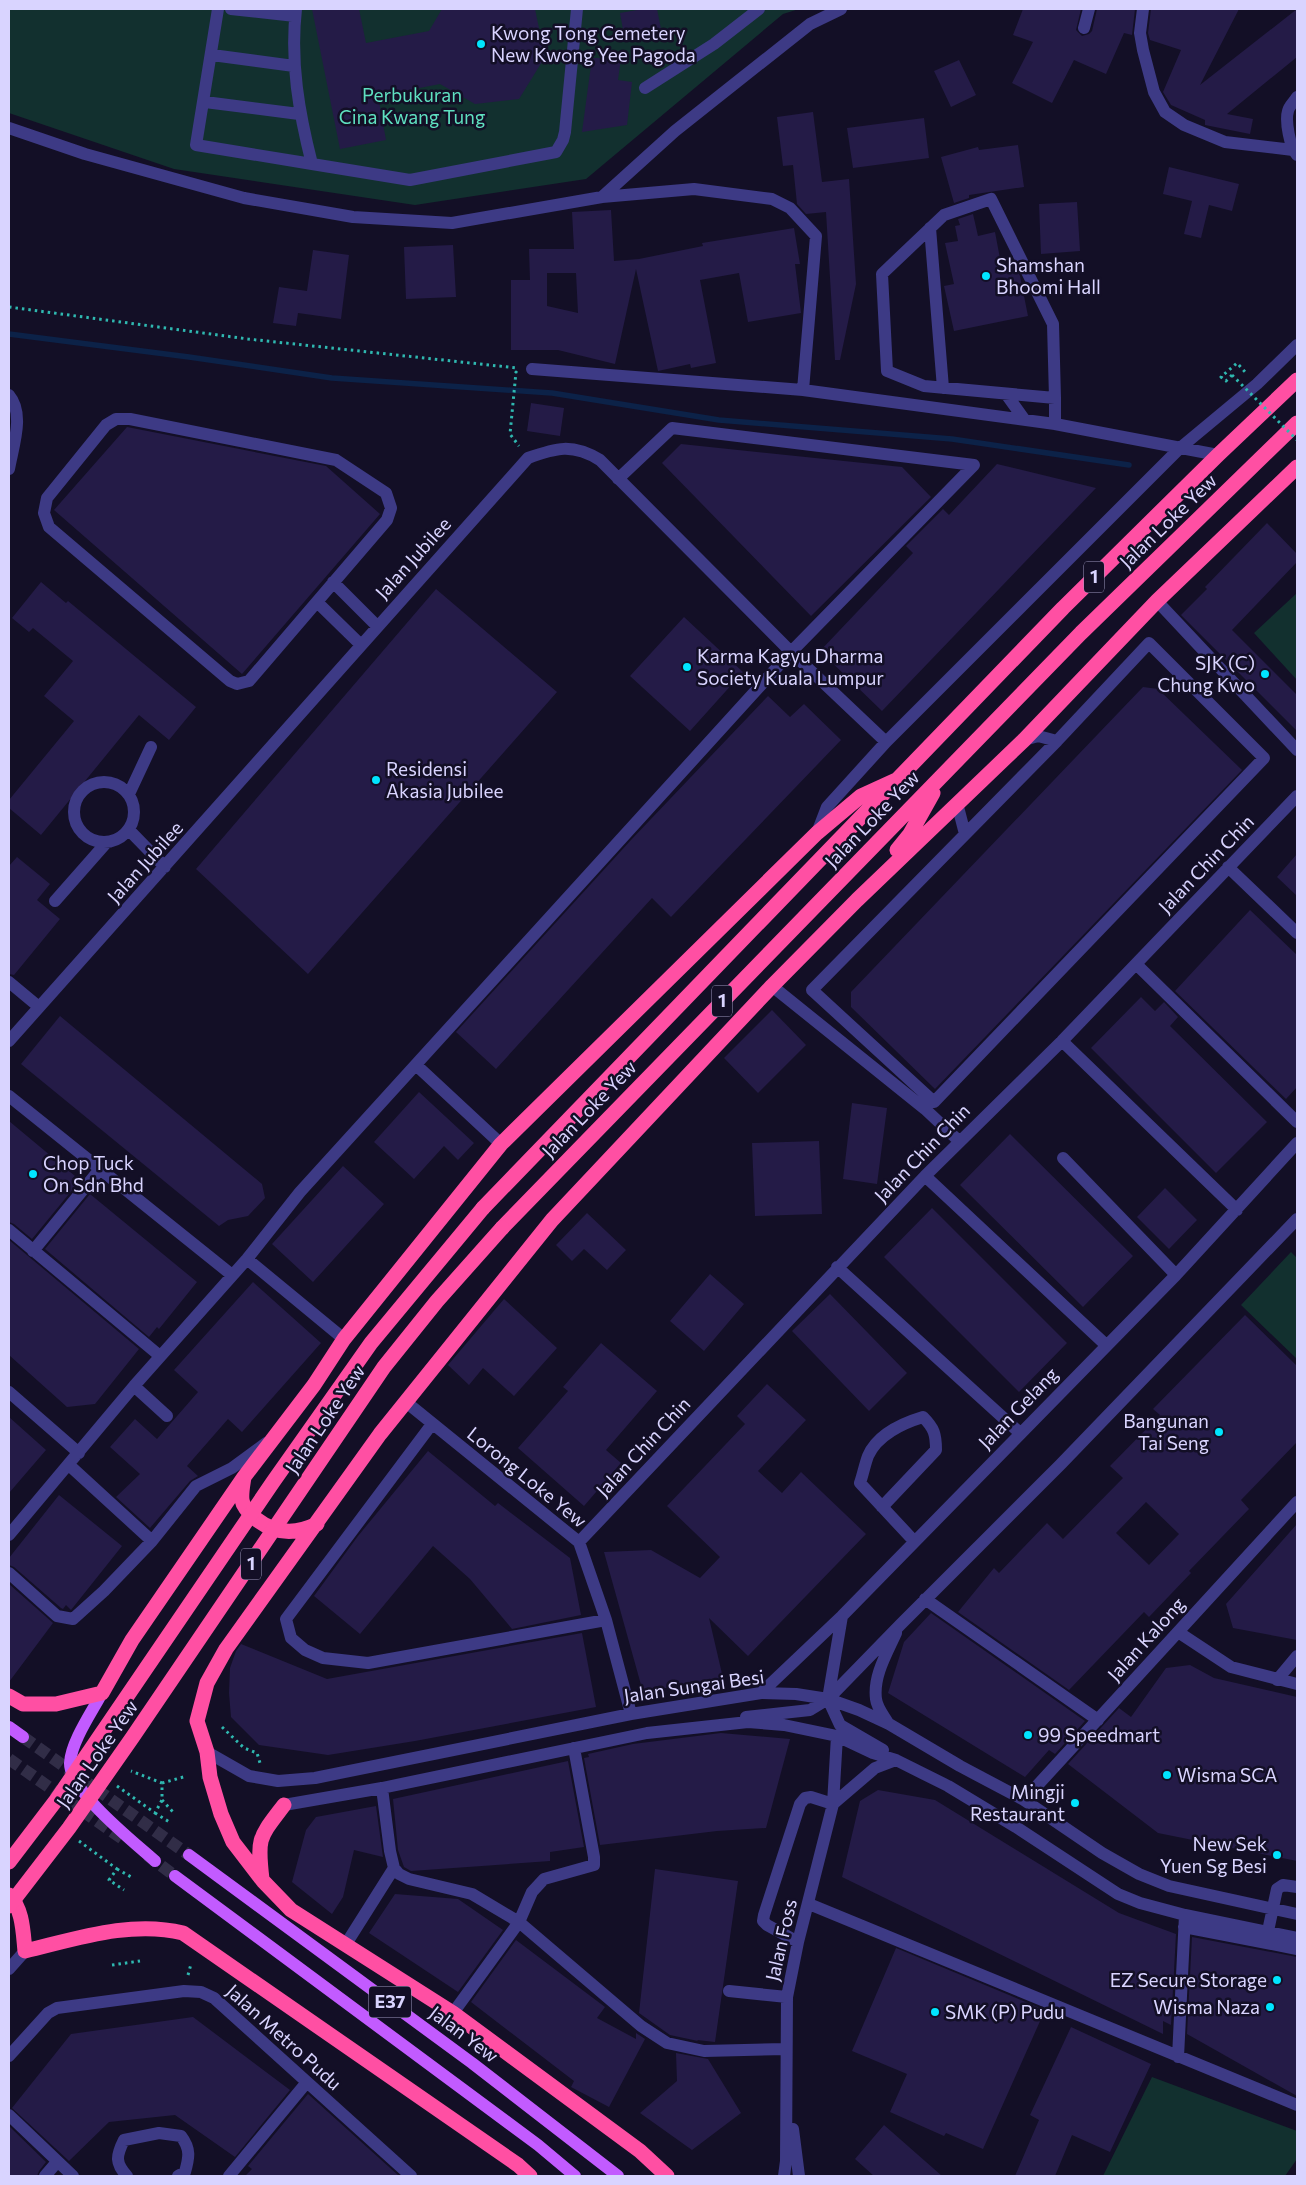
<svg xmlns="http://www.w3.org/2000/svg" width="1306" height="2185" viewBox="0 0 1306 2185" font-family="Commissioner,sans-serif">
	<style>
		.green { fill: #12302f }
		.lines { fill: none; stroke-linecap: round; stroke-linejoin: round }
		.stream { stroke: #0c2248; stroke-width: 5.5 }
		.building { fill: #241b47; fill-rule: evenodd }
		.major-tunnel { stroke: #312d47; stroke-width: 12; stroke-dasharray: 12 6; stroke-linecap: butt }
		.path { stroke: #2fb8b0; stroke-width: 3; stroke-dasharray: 2.5 4; stroke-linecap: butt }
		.minor { stroke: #3d3a85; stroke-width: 12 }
		.major { stroke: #c25bff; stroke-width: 12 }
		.highway { stroke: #ff4fa3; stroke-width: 15 }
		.path-bridge { stroke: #2fb8b0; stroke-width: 3; stroke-dasharray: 2.5 4; stroke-linecap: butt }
		.highway-bridge { stroke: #ff4fa3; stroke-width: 15 }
		.poi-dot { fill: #00e5ff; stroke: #130f26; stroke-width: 2 }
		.labels { text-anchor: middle; stroke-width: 5; stroke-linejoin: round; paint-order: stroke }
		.shield { fill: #130f26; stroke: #9e99be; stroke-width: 1 }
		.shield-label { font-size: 18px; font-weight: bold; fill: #d9d4ff }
		.poi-label { font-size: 19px; fill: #d9d4ff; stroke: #130f26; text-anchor: start }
		.park-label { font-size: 19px; fill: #5fe0c0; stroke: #130f26 }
		.street-label { font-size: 19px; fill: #d9d4ff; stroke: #130f26 }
	</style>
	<rect width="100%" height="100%" fill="#130f26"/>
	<path class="green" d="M9 9H799L783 14 586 179 415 205 174 169 9 113Z
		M1297 593V680L1254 633Z
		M1291 1252 1297 1258V1359L1241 1305Z
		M1152 2077 1297 2131V2159L1285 2176H1103Z"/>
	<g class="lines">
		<path class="stream" d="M9 334 189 357 332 378 552 393 719 420 952 439 1129 465"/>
	</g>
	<path class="building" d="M312 9H359L366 43 429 31 442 9H535L545 57 519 99 475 104 440 84 378 96 386 140 340 149Z
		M643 9H657L662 34 625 41 620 13Z
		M1023 9H1081L1076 30 1082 36 1089 34 1092 31 1097 9H1135L1132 35 1124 33 1106 74 1074 60 1052 103 1012 83 1033 42 1013 35Z
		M1151 9H1239L1200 85 1297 9V57L1227 114 1253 119 1250 134 1205 125V120L1171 105 1163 92 1181 50 1150 40 1148 33Z
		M592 58H621L618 80 632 82 627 125 582 132Z
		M959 60 976 95 951 107 934 71Z
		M813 112 822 182 849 179 856 284 840 360H835L826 212 806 214 797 204 793 165 783 166 777 117Z
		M924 118 929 158 853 168 847 128Z
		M1018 145 1024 187 969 195V198L954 203 941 157 978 147 979 150Z
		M1169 167 1239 184 1232 211 1209 205 1201 238 1184 234 1192 201 1163 194Z
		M1077 202 1080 251 1041 254 1039 204Z
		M611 210 614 261 639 259 703 246 702 243 794 228 800 264H795L801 313 748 322 739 273 700 280 716 363 691 368 690 364 658 371 636 269 615 364 558 350H511V280H530L529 249H574L572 212ZM547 273H576L578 313 547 306Z
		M973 214 978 236 995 232 1002 269 1015 266 1020 276 1028 316 954 331 944 286 954 284 945 243 958 241 955 226 960 225 958 219Z
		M453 245 456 297 406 299 404 247Z
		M313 250 349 255 341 319 298 313 296 326 273 323 279 287 307 291Z
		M531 403 564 408 560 436 527 431Z
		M127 427 326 466 380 514 242 674 54 510Z
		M681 444 902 467 931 497 811 616 662 463Z
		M997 464 1096 488 882 711 820 651 913 553 906 546 943 509 949 515Z
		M1267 523 1297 554V562L1232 630 1297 695V731L1181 615 1207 589 1205 587Z
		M41 582 66 603 68 601 196 707 169 740 139 715 41 835 9 808V800L74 721 44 696 73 661 33 628 29 632 12 618Z
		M436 589 557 692 308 974 196 869Z
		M684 617 743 672 690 731 630 676Z
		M1143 687 1158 689 1242 770 935 1089 851 1007V992Z
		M768 696 790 717 804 704 841 740 671 917 652 898 496 1069 456 1032 631 840Z
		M1297 854V896L1277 877Z
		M17 857 50 884 37 900 60 919 14 975 9 974V866Z
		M1250 910 1297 955V1087L1286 1099 1175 991Z
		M1141 997 1155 1011 1164 1002 1178 1017 1170 1026 1267 1122 1216 1173 1091 1048Z
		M772 1010 806 1045 758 1093 724 1058Z
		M60 1016 262 1184 265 1198 248 1216 228 1220 219 1226 21 1064Z
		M419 1092 474 1143 458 1160 444 1146 414 1179 374 1142Z
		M852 1103 887 1108 877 1184 843 1179Z
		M9 1121 75 1176 72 1179 78 1183 32 1239 14 1224 9 1222Z
		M1010 1134 1133 1256 1083 1307 960 1185Z
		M819 1141 822 1214 755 1216 752 1143Z
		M343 1166 384 1204 313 1282 272 1244Z
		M1165 1188 1197 1220 1169 1249 1137 1217Z
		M90 1194 197 1282 159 1329 157 1327 149 1337 45 1249Z
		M932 1208 1067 1343 1019 1392 884 1257Z
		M587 1213 626 1250 607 1270 584 1249 572 1261 556 1245Z
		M9 1240 139 1349 95 1404 67 1407 9 1355Z
		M710 1274 744 1304 704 1351 670 1321Z
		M253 1282 321 1343 242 1432 228 1419 187 1466 198 1476 190 1481 150 1528 116 1497 140 1474 110 1447 135 1419 157 1439 198 1392 174 1370Z
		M830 1294 907 1373 869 1411 792 1331Z
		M504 1299 557 1348 514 1396 483 1368 469 1385 448 1365Z
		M1245 1315 1297 1366V1442L1241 1500 1249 1509 1189 1571 1191 1573 1149 1617 1144 1612 1069 1690 958 1612 994 1568 999 1573 1047 1523 1063 1539 1123 1478 1110 1466 1160 1415 1153 1409ZM1146 1502 1179 1534 1149 1565 1116 1533Z
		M601 1343 657 1391 606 1450 621 1463 584 1506 518 1448 568 1391 563 1387Z
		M767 1384 806 1420 758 1471 782 1493 801 1472 866 1534 748 1656 709 1618 723 1678 643 1692 604 1552 651 1550 700 1578 720 1557 667 1506 745 1424 737 1416Z
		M9 1417 46 1450 9 1493Z
		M428 1451 495 1506 498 1503 570 1558 581 1615 512 1629 470 1579 433 1546 360 1634 314 1596 358 1536Z
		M59 1495 122 1546 71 1610 66 1605 63 1609 61 1608 14 1567 9 1565V1558Z
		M1297 1524V1640L1233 1628 1226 1604Z
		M9 1584 53 1623 9 1682Z
		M931 1613 1085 1721 1055 1754 1049 1750 1025 1777 888 1693 904 1642Z
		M582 1633 596 1707 415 1741 328 1755 259 1745 231 1717 229 1693 230 1668 236 1651 241 1644 327 1679Z
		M1190 1665 1214 1678 1297 1697V1861L1158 1833 1068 1764 1119 1708 1131 1717 1166 1668Z
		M721 1733 790 1739 766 1828 717 1831 600 1845 584 1758 589 1757 588 1754 633 1744Z
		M568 1761 584 1847 550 1852V1861L411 1871 404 1867 398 1850 393 1799Z
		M878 1790 935 1800 1119 1913 1176 1934 1171 2025 1163 2021V2034L842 1877 860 1801Z
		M376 1806 383 1857 354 1850 343 1897 332 1914 292 1882 306 1830 316 1817Z
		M655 1869 738 1881 715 2042 697 2040 698 2041 670 2035 639 2013Z
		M395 1894 458 1899 503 1930 458 1992 369 1933Z
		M1192 1937 1297 1957V2096L1187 2034Z
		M516 1940 605 2007 597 2018 636 2039V2033L645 2039 609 2107 571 2087 574 2081 471 2002Z
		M896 1948 1045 2010 983 2149 946 2133 944 2136 890 2112 907 2074 852 2051Z
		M193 2017 290 2090 235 2157 175 2115 109 2122 69 2161 12 2108 71 2034Z
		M1071 2027 1151 2064 1110 2152 1072 2135 1055 2176H1015L1039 2120 1030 2115Z
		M676 2053 708 2059 741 2113 692 2150 640 2113 677 2081Z
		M308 2094 399 2176H245L252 2169 248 2166Z
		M884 2125 942 2176H874L855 2159Z
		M9 2126 46 2162 39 2171 37 2176H9Z"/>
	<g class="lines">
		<path class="major-tunnel" d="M23 1737 189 1855
			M9 1759 124 1840
			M147 1855 175 1876"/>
		<path class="path" d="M9 307 248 339 517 368
			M517 373 516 372 510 434 519 446
			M1232 375 1226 381 1221 377 1237 363 1246 373
			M222 1727 244 1748 257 1753 260 1763
			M162 1783 187 1776
			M117 1786 155 1813 162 1800V1783L131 1771
			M162 1800 173 1812
			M155 1813 171 1823
			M79 1841 117 1869 109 1880 124 1890
			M117 1869 133 1878
			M112 1965 140 1961
			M188 1975 191 1964"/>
		<path class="minor" d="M218 9 196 145 312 164
			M231 9 295 16
			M296 9C290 62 299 113 312 164L410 180 556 152 563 140 565 132 577 9
			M1143 9 1140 33 1143 50 1154 92 1165 112 1184 125 1225 142 1293 150
			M1084 28 1089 9
			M212 55 294 66
			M645 88 714 44 759 9
			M1297 97C1295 101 1289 106 1288 111 1285 121 1290 148 1297 155
			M205 102 299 114
			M9 128 85 154 244 198 353 217 452 223 602 197 675 131 810 24 841 9
			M602 197 694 189 772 199 790 208 816 236 803 390 1055 424 1218 455
			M991 199 1053 324 1055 398 924 386 887 371 882 274 944 215Z
			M930 228 943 388
			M532 369 803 390
			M1006 394 1024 419
			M9 395C25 414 13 446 9 469
			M1055 398V424
			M116 419H130L336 460 386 493 391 508 387 520 249 681 237 684 230 681 49 527 44 513 47 498 106 425Z
			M333 582 377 626
			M1157 601 1297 750
			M317 602 361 645
			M1149 643 1264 758 934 1102 812 990 1057 741Z
			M1024 740 1038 736 1057 741
			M74 812a30 30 0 1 1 60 0a30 30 0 1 1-60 0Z
			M129 794 151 747
			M957 803 965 834
			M129 830 165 867
			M817 833 827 807 886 742 1180 448 1257 384 1297 345
			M1228 867 1297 933
			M55 901 107 842
			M1136 964 1297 1122
			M9 982 39 1007
			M772 986 925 1109 959 1141
			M9 1041 528 458C556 448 572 443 600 460L791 652 886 742
			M1062 1041 1237 1210
			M416 1065 501 1144
			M9 1096 232 1275
			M1063 1158 1176 1275
			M925 1176 1106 1345
			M9 1230 160 1356
			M33 1251 100 1169
			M247 1259 344 1339
			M837 1267 1020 1433
			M134 1386 167 1416
			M9 1392 79 1453
			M406 1402 579 1542 606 1620 631 1714
			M432 1424 286 1619 291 1638 305 1650 323 1658 368 1663 606 1620
			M69 1465 152 1541
			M882 1507 936 1450C936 1434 934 1428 923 1417 903 1423 877 1435 868 1456 865 1464 863 1474 860 1483L914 1541
			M9 1535 134 1386 247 1259 300 1192 791 652 974 465 672 428 618 479
			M579 1542 925 1176 1062 1041 1297 796
			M9 1573 57 1616 73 1619 104 1591 152 1541 196 1486 232 1468 266 1443
			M925 1599 1098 1720
			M842 1616 828 1699 840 1725 883 1750
			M1178 1632 1231 1667 1297 1684
			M1277 1680 1297 1656
			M761 1693 842 1616 1176 1275 1297 1143
			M746 1717 810 1710 828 1699 901 1624 1061 1464 1297 1219
			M888 1723C884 1716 877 1708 876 1699 873 1676 887 1653 896 1633
			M207 1752 249 1776 278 1781 315 1778 631 1714 761 1693 796 1694 828 1699 859 1710 889 1724 960 1766 1024 1800 1102 1853 1139 1874 1169 1886 1297 1914
			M382 1788 390 1851 394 1868 399 1874 409 1879 472 1894 519 1922 641 2026 667 2043 704 2051 786 2049
			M1024 1800 1297 1502
			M833 1804 875 1768 896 1760
			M284 1805 382 1788 647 1733 748 1722 784 1725 837 1736 873 1753 896 1760 948 1786 1016 1827 1118 1894 1140 1903 1185 1915 1297 1938
			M809 1904 1297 2105
			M1184 1927 1297 1949
			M1268 1931 1277 1889 1283 1885 1297 1887
			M798 1942 767 1925 763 1921 764 1915 800 1804 805 1798 811 1797 833 1804
			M346 1944 394 1868
			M9 1969 25 1951
			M729 1991 787 1997
			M453 2013 519 1922 532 1892 544 1879 594 1865V1857L574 1748
			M9 2056 48 2013 57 2008 184 1991 201 1992 214 1998 411 2176
			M1178 2057 1185 1915
			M9 2115 73 2176
			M793 2129 799 2176
			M45 2176 57 2162
			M127 2176C115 2163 116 2156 124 2140L159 2133 181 2136C191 2149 189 2158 185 2172L178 2176
			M229 2176 307 2082
			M784 2176 786 2161 787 1997 798 1942 833 1804 837 1736"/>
		<path class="major" d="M102 1693C92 1712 71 1742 70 1763 69 1791 134 1842 155 1861
			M9 1727 23 1737
			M189 1855 472 2063 618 2176
			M175 1876 538 2145 575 2176"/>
		<path class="highway" d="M897 850 910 834 933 793
			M483 1208 1063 608 1218 455 1297 380
			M502 1228 1081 633 1297 423
			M244 1477C243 1484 241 1493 242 1500 243 1507 250 1514 256 1519 275 1534 295 1535 317 1524
			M9 1696 23 1704H56L102 1693 132 1640 244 1477 314 1385 344 1339 501 1144 817 833 861 796 896 780
			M262 1879C257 1837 259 1838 284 1805
			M9 1895C23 1909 23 1932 25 1951 76 1939 131 1920 183 1933L518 2165 530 2176
			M667 2176 640 2151 453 2013 291 1910 263 1881 233 1842 221 1814 210 1777 207 1752 197 1721 207 1683 226 1649 380 1434 552 1220 772 986 857 900 1024 740 1157 601 1297 467"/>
		<path class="path-bridge" d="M1232 375 1297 440"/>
		<path class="highway-bridge" d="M9 1862 57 1799 273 1482 371 1343 483 1208
			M9 1906 69 1828 132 1738 384 1367 437 1301 502 1228"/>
	</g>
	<g class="poi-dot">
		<circle cx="481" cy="44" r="5"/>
		<circle cx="986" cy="276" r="5"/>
		<circle cx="687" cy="667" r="5"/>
		<circle cx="1265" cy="674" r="5"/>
		<circle cx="376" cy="780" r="5"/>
		<circle cx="33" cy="1174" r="5"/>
		<circle cx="1219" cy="1432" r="5"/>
		<circle cx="1028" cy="1735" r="5"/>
		<circle cx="1167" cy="1775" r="5"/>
		<circle cx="1075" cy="1803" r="5"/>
		<circle cx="1277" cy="1855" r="5"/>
		<circle cx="1277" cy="1980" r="5"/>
		<circle cx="1270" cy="2007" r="5"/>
		<circle cx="935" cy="2012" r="5"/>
	</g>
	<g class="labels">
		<g class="shield">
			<rect x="1084" y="561.5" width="20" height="31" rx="4"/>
			<rect x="712" y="985.5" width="20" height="31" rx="4"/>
			<rect x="241" y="1548.5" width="20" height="31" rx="4"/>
			<rect x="369" y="1986.5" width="42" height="31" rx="4"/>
		</g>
		<g class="shield-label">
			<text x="1094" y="583">1</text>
			<text x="722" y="1007">1</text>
			<text x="251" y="1570">1</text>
			<text x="390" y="2008">E37</text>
		</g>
		<g class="poi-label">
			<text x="491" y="40">Kwong Tong Cemetery<tspan x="491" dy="22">New Kwong Yee Pagoda</tspan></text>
			<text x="996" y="272">Shamshan<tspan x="996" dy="22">Bhoomi Hall</tspan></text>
			<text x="697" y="663">Karma Kagyu Dharma<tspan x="697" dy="22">Society Kuala Lumpur</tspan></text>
			<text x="1255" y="670" text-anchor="end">SJK (C)<tspan x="1255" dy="22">Chung Kwo</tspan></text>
			<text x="386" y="776">Residensi<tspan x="386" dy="22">Akasia Jubilee</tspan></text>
			<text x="43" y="1170">Chop Tuck<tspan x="43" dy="22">On Sdn Bhd</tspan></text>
			<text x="1209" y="1428" text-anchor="end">Bangunan<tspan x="1209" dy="22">Tai Seng</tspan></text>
			<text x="1038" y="1742">99 Speedmart</text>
			<text x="1177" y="1782">Wisma SCA</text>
			<text x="1065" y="1799" text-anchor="end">Mingji<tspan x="1065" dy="22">Restaurant</tspan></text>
			<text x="1267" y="1851" text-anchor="end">New Sek<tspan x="1267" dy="22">Yuen Sg Besi</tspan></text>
			<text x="1267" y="1987" text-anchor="end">EZ Secure Storage</text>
			<text x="1260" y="2014" text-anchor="end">Wisma Naza</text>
			<text x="945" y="2019">SMK (P) Pudu</text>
		</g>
		<g class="park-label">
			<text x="412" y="102">Perbukuran<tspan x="412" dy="22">Cina Kwang Tung</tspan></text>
		</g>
		<g class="street-label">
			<text transform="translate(1168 521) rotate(-44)" y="7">Jalan Loke Yew</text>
			<text transform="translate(413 558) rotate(-48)" y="7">Jalan Jubilee</text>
			<text transform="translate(872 819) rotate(-46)" y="7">Jalan Loke Yew</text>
			<text transform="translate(145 862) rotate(-48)" y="7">Jalan Jubilee</text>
			<text transform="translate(1206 864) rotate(-46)" y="7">Jalan Chin Chin</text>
			<text transform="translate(589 1109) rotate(-46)" y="7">Jalan Loke Yew</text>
			<text transform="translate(922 1153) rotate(-46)" y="7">Jalan Chin Chin</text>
			<text transform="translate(1018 1408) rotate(-46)" y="7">Jalan Gelang</text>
			<text transform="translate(325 1419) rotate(-56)" y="7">Jalan Loke Yew</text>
			<text transform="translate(643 1447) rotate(-47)" y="7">Jalan Chin Chin</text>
			<text transform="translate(527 1477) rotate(39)" y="7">Lorong Loke Yew</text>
			<text transform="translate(1146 1639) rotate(-48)" y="7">Jalan Kalong</text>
			<text transform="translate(694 1686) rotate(-8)" y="7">Jalan Sungai Besi</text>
			<text transform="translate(97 1754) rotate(-55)" y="7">Jalan Loke Yew</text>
			<text transform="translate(781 1940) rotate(-77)" y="7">Jalan Foss</text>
			<text transform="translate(464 2034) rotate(37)" y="7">Jalan Yew</text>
			<text transform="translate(284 2037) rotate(42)" y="7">Jalan Metro Pudu</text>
		</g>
	</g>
	<rect width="1306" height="2185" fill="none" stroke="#d9d4ff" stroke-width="20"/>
</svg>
